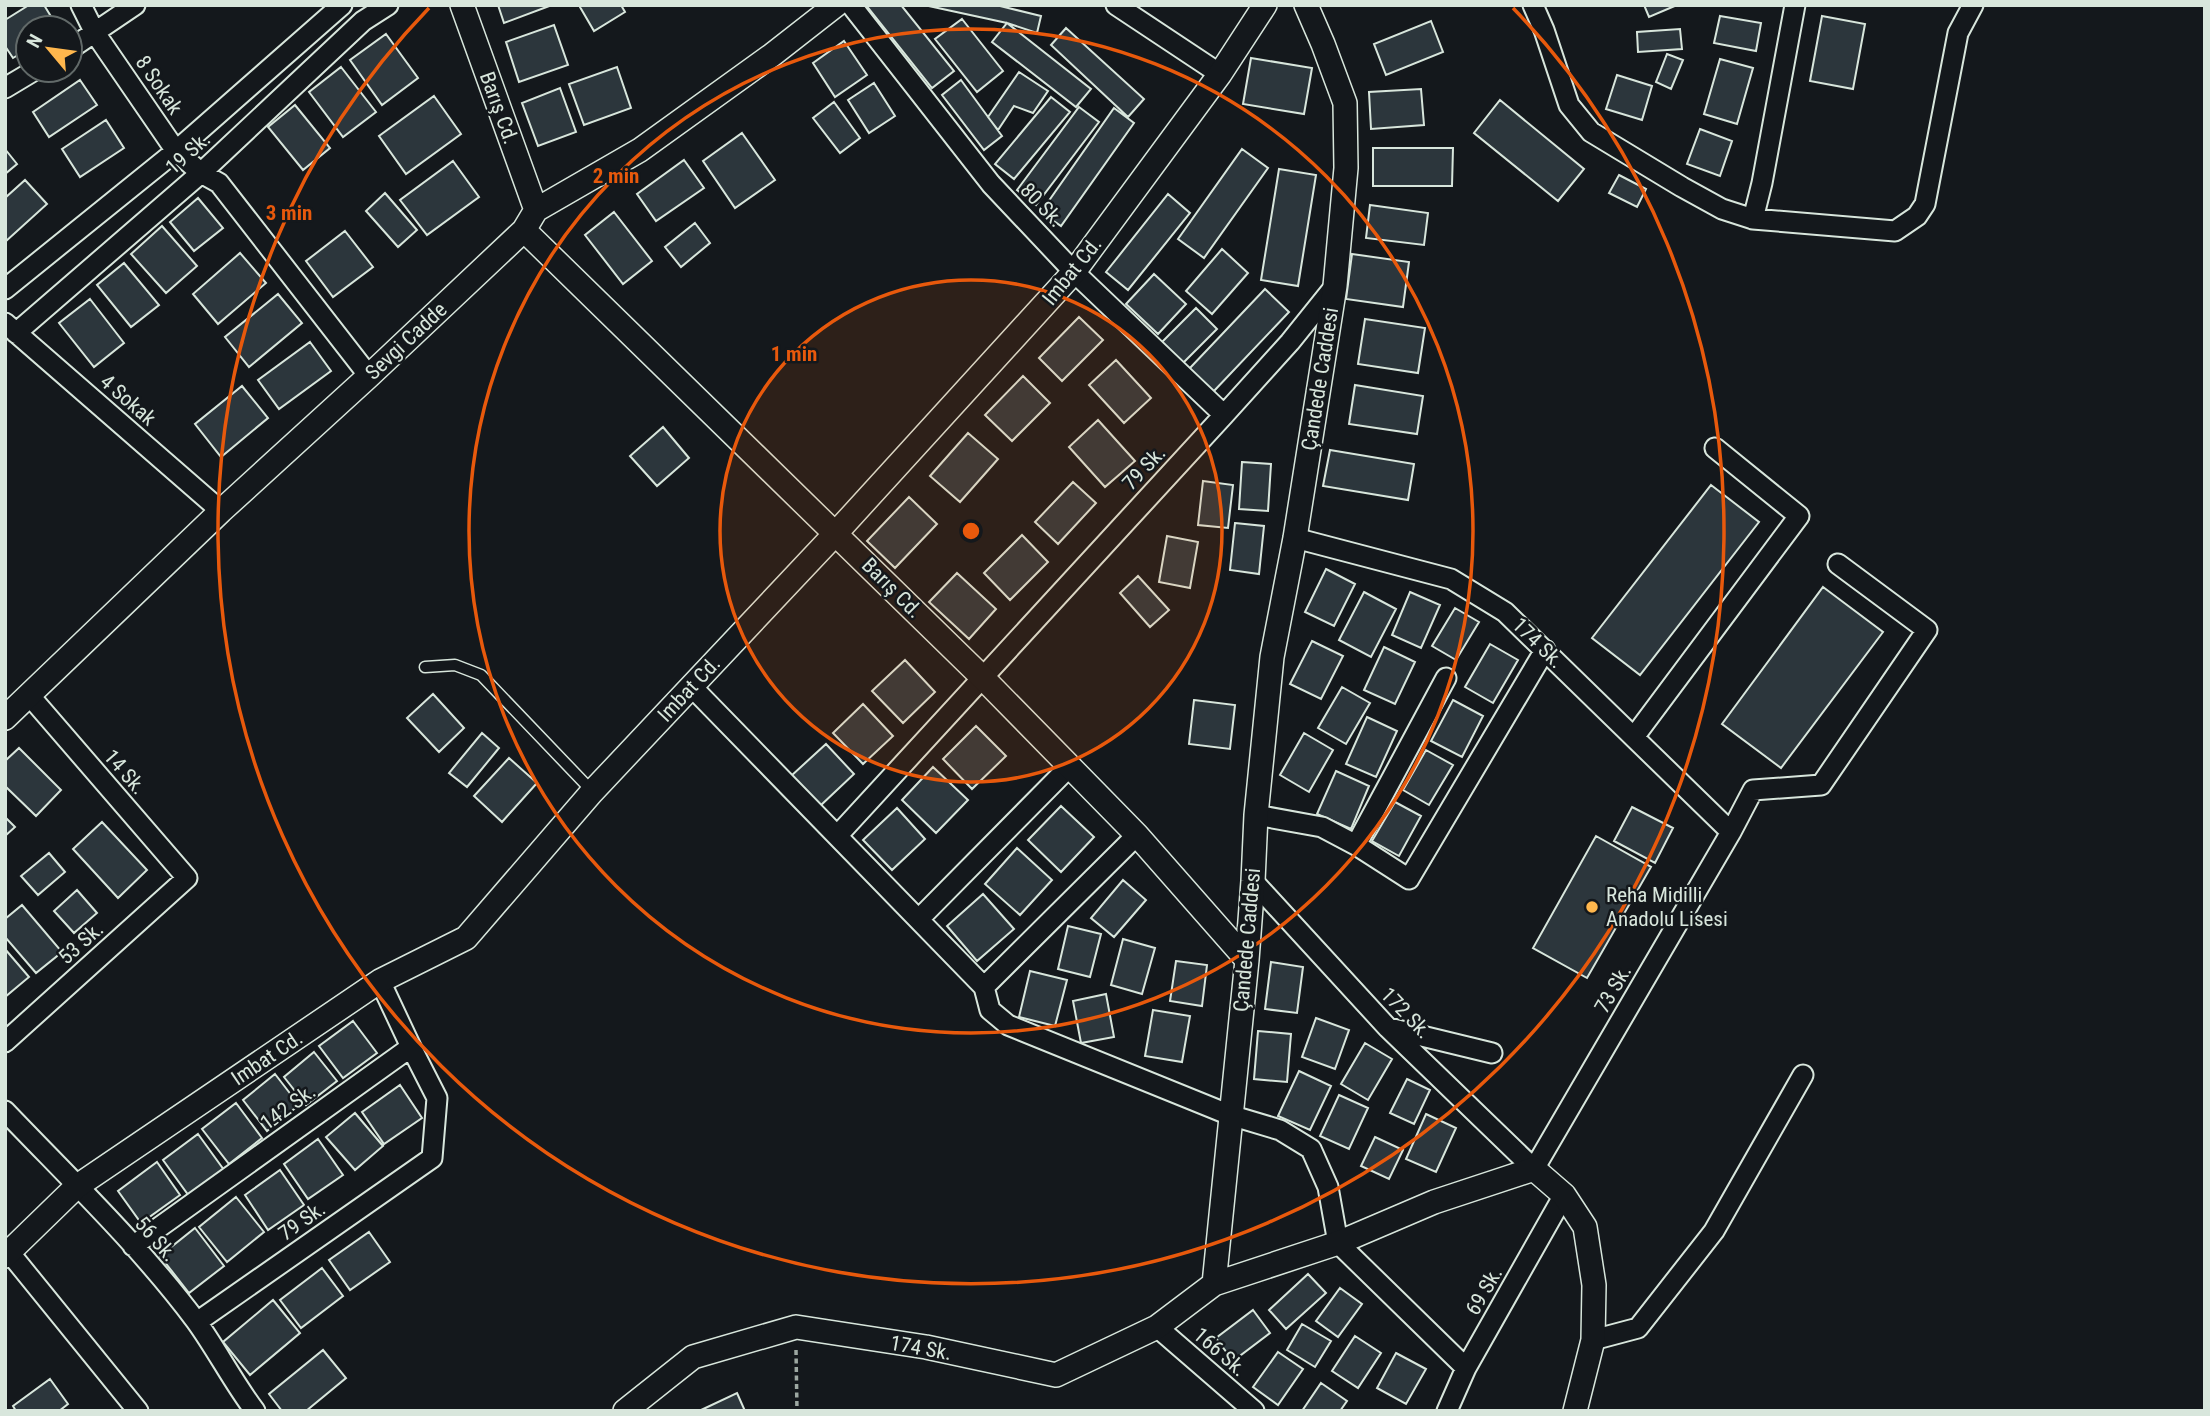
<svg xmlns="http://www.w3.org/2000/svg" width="2210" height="1416" viewBox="0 0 2210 1416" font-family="'Roboto Condensed',sans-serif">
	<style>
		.building { fill: #2c363c; stroke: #d8e6dc; stroke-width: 2 }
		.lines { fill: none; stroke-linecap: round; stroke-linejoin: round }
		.service-casing { stroke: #d8e6dc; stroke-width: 13 }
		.minor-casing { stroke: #d8e6dc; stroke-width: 23 }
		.tertiary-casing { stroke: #d8e6dc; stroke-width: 26 }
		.path { stroke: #9da8a2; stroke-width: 3.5; stroke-dasharray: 5 3.5; stroke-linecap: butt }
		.service { stroke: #14181c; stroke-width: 10 }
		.minor { stroke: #14181c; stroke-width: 19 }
		.tertiary { stroke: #14181c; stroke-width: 23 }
		.ring { fill: none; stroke: #e8590c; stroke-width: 3.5 }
		.poi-dot { fill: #ffb74d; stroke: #14181c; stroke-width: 2.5 }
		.labels { text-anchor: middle; stroke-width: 5; stroke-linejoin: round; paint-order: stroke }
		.street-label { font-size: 21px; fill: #d8e6dc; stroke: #14181c }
		.poi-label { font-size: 21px; fill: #d8e6dc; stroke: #14181c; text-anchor: start }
		.centre { fill: #e8590c; stroke: #14181c; stroke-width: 3.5 }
		.ring-label { font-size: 21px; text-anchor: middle; font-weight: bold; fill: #e8590c; stroke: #14181c; stroke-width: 5; stroke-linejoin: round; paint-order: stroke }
	</style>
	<rect width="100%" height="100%" fill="#14181c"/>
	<path class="building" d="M29 5H44L58 28H28V49L13 58 5 46V20Z
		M498 5H552L504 23Z
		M583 5H621L625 12 594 31 580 7Z
		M866 5H901L954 71 932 88Z
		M924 5H996L1041 16 1037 33 1007 23Z
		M1644 5H1677L1649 17Z
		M1720 16 1761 23 1756 51 1714 43Z
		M1822 16 1865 24 1853 89 1810 81Z
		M962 19 1003 71 977 92 935 39Z
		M1431 21 1443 52 1386 75 1374 44Z
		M1007 23 1091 89 1076 107 992 42Z
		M554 25 568 65 519 82 506 42Z
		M1066 28 1144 99 1128 117 1051 45Z
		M1680 29 1682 49 1638 52 1637 32Z
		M386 34 418 78 382 105 350 60Z
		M844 41 867 75 835 97 813 63Z
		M1667 54 1683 60 1671 89 1656 82Z
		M1251 58 1312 68 1304 114 1243 104Z
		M1720 59 1753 68 1737 124 1704 114Z
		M341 67 376 112 343 137 309 92Z
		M617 67 631 108 584 125 569 84Z
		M1019 72 1048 91 1033 113 1014 106 998 130 988 117Z
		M1617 75 1652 86 1642 120 1606 109Z
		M80 80 97 105 49 137 33 112Z
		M961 80 1002 136 984 150 942 95Z
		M874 83 895 116 869 133 848 100Z
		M560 88 576 132 538 146 522 103Z
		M1421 89 1424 125 1371 129 1369 92Z
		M434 96 461 134 406 174 379 136Z
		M1051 97 1070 112 1014 179 995 164Z
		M1500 100 1584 169 1558 201 1474 133Z
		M834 102 860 138 840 153 813 118Z
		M295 105 330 148 303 170 268 127Z
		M1079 107 1099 122 1036 205 1017 190Z
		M1114 108 1134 123 1061 226 1041 212Z
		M106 120 124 148 80 177 62 149Z
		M1700 129 1732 141 1720 176 1687 164Z
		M742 133 775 180 735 208 703 161Z
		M1373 148H1453L1452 186H1373Z
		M5 149 17 164 5 174Z
		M1242 149 1268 168 1204 258 1178 239Z
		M684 160 704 188 656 221 637 194Z
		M453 161 479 197 427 235 400 200Z
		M1279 169 1316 175 1298 286 1261 280Z
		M1619 175 1646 189 1637 207 1609 193Z
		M25 180 47 204 5 242V198Z
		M385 193 417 230 398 247 366 211Z
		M1168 194 1190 213 1128 290 1106 272Z
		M198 198 223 228 194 251 170 222Z
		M1370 205 1428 213 1424 245 1366 238Z
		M614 212 652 261 623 284 585 235Z
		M695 223 710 243 681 267 665 247Z
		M162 226 197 266 166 293 131 254Z
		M345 231 373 267 333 297 306 261Z
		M1222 249 1248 273 1212 314 1186 291Z
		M240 253 266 283 218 324 193 294Z
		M1352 254 1409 262 1403 307 1346 299Z
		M124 263 159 305 131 327 97 285Z
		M1154 274 1186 304 1158 334 1126 304Z
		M1265 289 1289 312 1213 392 1189 369Z
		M278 294 302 323 249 367 225 337Z
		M90 299 124 343 94 367 59 323Z
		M1196 308 1217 329 1183 363 1162 342Z
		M1079 317 1103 340 1062 381 1039 358Z
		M1365 319 1425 328 1418 373 1358 364Z
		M310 342 331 371 279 409 258 380Z
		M1116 360 1151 398 1124 423 1089 385Z
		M1023 376 1050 403 1012 441 985 415Z
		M1355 385 1423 396 1417 434 1349 424Z
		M242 386 268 418 221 457 195 424Z
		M1098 420 1135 461 1105 487 1069 447Z
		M663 427 689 458 657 486 630 456Z
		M968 433 998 459 960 502 930 476Z
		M1330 450 1414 464 1408 500 1323 486Z
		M1242 462 1271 464 1268 511 1239 509Z
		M1203 481 1233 485 1228 528 1198 525Z
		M1073 482 1096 503 1058 544 1035 522Z
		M1711 485 1759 522 1640 675 1592 638Z
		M909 497 937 524 895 568 867 541Z
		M1235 523 1264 526 1259 574 1230 570Z
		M1022 535 1048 562 1010 600 984 573Z
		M1167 536 1198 542 1190 588 1159 582Z
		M1326 569 1355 584 1334 626 1305 612Z
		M957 573 996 609 969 639 929 602Z
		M1138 576 1169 610 1150 627 1120 593Z
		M1823 587 1883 632 1781 768 1722 724Z
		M1364 592 1396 609 1371 657 1339 640Z
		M1410 592 1440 605 1421 648 1392 635Z
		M1455 608 1479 622 1456 660 1432 646Z
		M1312 641 1343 656 1321 699 1290 684Z
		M1490 644 1518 660 1493 703 1465 687Z
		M1384 647 1415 662 1395 704 1364 690Z
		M905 660 935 692 903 723 872 691Z
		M1342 687 1370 703 1346 744 1318 728Z
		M433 694 464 728 439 752 407 718Z
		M1194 700 1235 705 1230 749 1189 744Z
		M1453 700 1483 716 1462 757 1431 741Z
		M863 704 893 736 863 764 833 733Z
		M1367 717 1397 731 1376 777 1346 764Z
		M976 726 1006 756 972 789 943 759Z
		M482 733 499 748 467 787 449 773Z
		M1304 733 1333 750 1309 792 1280 775Z
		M826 744 854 774 820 806 791 776Z
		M19 748 61 790 36 816 5 786V761Z
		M1426 750 1453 765 1429 805 1403 790Z
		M509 758 537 783 502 822 474 796Z
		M933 767 968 800 936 833 902 800Z
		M1336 771 1369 786 1351 829 1317 814Z
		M1395 802 1421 816 1399 856 1372 841Z
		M1061 806 1094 837 1061 872 1028 840Z
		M1632 807 1673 828 1655 863 1614 841Z
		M897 808 925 839 892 870 863 840Z
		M5 817 15 827 5 836Z
		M102 822 147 870 118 898 73 849Z
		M1596 836 1651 867 1587 978 1533 948Z
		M1017 848 1052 880 1020 915 985 884Z
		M49 853 65 872 38 895 21 876Z
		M1123 880 1146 900 1114 937 1091 918Z
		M77 890 97 913 74 933 54 911Z
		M983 894 1014 929 977 961 947 926Z
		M22 905 62 952 36 973 5 937V919Z
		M1068 926 1101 934 1090 977 1058 969Z
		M1123 939 1155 948 1142 994 1111 985Z
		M5 949 29 977 5 997Z
		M1176 961 1207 965 1202 1006 1170 1001Z
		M1271 962 1303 967 1297 1013 1265 1009Z
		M1030 971 1067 980 1055 1026 1019 1017Z
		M1106 994 1114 1037 1081 1043 1073 1001Z
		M1153 1010 1190 1016 1182 1062 1145 1056Z
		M1316 1018 1349 1030 1335 1069 1302 1057Z
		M353 1021 377 1053 343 1078 319 1046Z
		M1258 1031 1291 1034 1287 1082 1254 1079Z
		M1365 1043 1392 1059 1368 1100 1341 1084Z
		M314 1052 337 1081 306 1105 284 1077Z
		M1299 1071 1331 1086 1310 1130 1278 1116Z
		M275 1074 299 1105 267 1131 243 1100Z
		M1407 1079 1430 1090 1414 1124 1390 1113Z
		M400 1085 422 1118 384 1144 362 1112Z
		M1339 1095 1368 1108 1349 1149 1320 1136Z
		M236 1103 262 1138 229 1164 202 1129Z
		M355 1113 383 1146 355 1170 326 1137Z
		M1426 1114 1456 1128 1436 1172 1406 1159Z
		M198 1134 224 1170 189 1196 163 1160Z
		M1375 1137 1403 1150 1389 1179 1361 1166Z
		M318 1139 343 1175 308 1199 284 1164Z
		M157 1162 180 1195 141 1223 118 1191Z
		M280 1170 304 1205 268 1230 245 1195Z
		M236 1197 264 1232 227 1262 199 1227Z
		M195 1228 224 1266 189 1293 160 1256Z
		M369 1232 390 1262 350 1290 329 1260Z
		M322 1268 343 1296 301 1328 280 1300Z
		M1308 1274 1326 1293 1286 1329 1269 1310Z
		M1340 1288 1362 1304 1338 1337 1316 1321Z
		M273 1300 300 1333 250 1375 223 1342Z
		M1253 1310 1270 1333 1233 1361 1216 1338Z
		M1302 1324 1331 1341 1315 1367 1287 1350Z
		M1355 1336 1381 1353 1358 1388 1332 1371Z
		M323 1350 346 1378 306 1411H282L269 1394Z
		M1278 1352 1303 1369 1278 1405 1253 1387Z
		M1396 1353 1426 1369 1406 1404 1377 1388Z
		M50 1379 68 1404 59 1411H16L13 1406Z
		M1321 1383 1347 1401 1340 1411H1302Z
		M737 1393 745 1411H699Z"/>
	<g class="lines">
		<g class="service-casing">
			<path id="service" d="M425 667 455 665 481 675 592 791"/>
		</g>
		<g class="minor-casing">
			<path id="minor" d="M81 5 95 33 176 151 201 173 219 183 369 376
				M851 5 991 184 1074 272 1224 415
				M1116 5 1220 74
				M1533 5 1544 30 1569 105 1591 132 1682 187 1722 209 1753 219 1762 183 1795 5
				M70 49 135 5
				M5 88 35 70
				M1753 219 1895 231 1917 216 1925 204 1958 33 1973 5
				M5 289 176 151 342 5
				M5 323 221 511
				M16 333 201 173 363 21 388 5
				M1295 538 1451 579 1505 612 1731 832
				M692 687 984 987 990 1010 1008 1025 1230 1115 1280 1130 1311 1149 1328 1187 1338 1243 1466 1368
				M1634 737 1799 516 1715 448
				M1256 815 1322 827 1356 845 1409 879 1545 650
				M838 835 1224 415 1290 342 1335 286
				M1356 845 1446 678
				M1253 881 1388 1028 1534 1169 1731 832 1753 790 1821 785 1927 630 1838 564
				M919 919 1070 766
				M984 987 1137 835
				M1389 1028 1492 1053
				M5 1042 187 878 29 695
				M5 1111C70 1179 140 1246 196 1321 217 1350 233 1382 255 1411
				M133 1246 411 1047 380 981
				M9 1252 138 1411
				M197 1322 432 1158 437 1098 411 1047
				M1157 1327 1254 1411
				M1593 1340 1638 1328 1714 1231 1803 1075
				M1447 1411 1466 1368 1564 1195"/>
		</g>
		<g class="tertiary-casing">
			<path id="tertiary" d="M462 5 536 210
				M524 230 982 677 1137 835 1247 960
				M5 718 221 511 369 376 524 230 536 210 640 150 772 55 836 5
				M5 1256 76 1187 380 981 466 938 592 792 836 533 1074 272 1220 74 1265 5
				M1214 1284 1247 960 1253 881 1256 815 1272 657 1295 538 1335 286 1346 168 1345 103 1323 44 1306 5
				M625 1411 693 1357 796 1327 926 1347 1056 1375 1157 1327 1214 1284 1338 1243 1434 1202 1534 1169 1564 1195 1585 1227 1594 1285 1593 1340 1575 1411"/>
		</g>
		<path class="path" d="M796 1350 797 1411"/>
		<use href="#service" class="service"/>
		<use href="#minor" class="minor"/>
		<use href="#tertiary" class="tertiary"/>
	</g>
	<circle cx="971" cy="531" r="251" fill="#e8590c" fill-opacity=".12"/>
	<g class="ring">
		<circle cx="971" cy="531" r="251"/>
		<circle cx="971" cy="531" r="502"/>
		<path d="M1513 8A753 753 0 1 1 429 8"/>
	</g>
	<circle class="poi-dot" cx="1592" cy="907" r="7"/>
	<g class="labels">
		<g class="street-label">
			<text transform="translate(159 85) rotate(56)" y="7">8 Sokak</text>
			<text transform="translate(499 108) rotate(70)" y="7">Barış Cd.</text>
			<text transform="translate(188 153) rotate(-42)" y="7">19 Sk.</text>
			<text transform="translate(1042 205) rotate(46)" y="7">80 Sk.</text>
			<text transform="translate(1072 271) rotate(-51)" y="7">Imbat Cd.</text>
			<text transform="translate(406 341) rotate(-43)" y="7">Sevgi Cadde</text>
			<text transform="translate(1320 379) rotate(-81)" y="7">Çandede Caddesi</text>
			<text transform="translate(128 400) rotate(41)" y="7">4 Sokak</text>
			<text transform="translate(1144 468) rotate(-47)" y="7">79 Sk.</text>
			<text transform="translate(892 588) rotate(45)" y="7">Barış Cd.</text>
			<text transform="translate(1538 643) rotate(44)" y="7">174 Sk.</text>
			<text transform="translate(689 689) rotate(-47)" y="7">Imbat Cd.</text>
			<text transform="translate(125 772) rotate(49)" y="7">14 Sk.</text>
			<text transform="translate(1247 940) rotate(-85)" y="7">Çandede Caddesi</text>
			<text transform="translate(81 943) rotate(-42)" y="7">53 Sk.</text>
			<text transform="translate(1613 989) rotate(-60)" y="7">73 Sk.</text>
			<text transform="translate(1406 1013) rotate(46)" y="7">172 Sk.</text>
			<text transform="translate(267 1058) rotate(-34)" y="7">Imbat Cd.</text>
			<text transform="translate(288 1107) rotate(-36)" y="7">142 Sk.</text>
			<text transform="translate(302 1221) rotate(-35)" y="7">79 Sk.</text>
			<text transform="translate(156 1239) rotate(49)" y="7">56 Sk.</text>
			<text transform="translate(1484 1291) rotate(-60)" y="7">69 Sk.</text>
			<text transform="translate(921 1348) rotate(10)" y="7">174 Sk.</text>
			<text transform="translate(1220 1352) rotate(41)" y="7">166 Sk.</text>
		</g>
		<g class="poi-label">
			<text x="1606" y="902">Reha Midilli<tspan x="1606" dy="24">Anadolu Lisesi</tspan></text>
		</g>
	</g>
	<circle cx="971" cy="531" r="10" class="centre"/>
	<g class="ring-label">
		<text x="616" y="183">2 min</text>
		<text x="289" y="220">3 min</text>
		<text x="794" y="361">1 min</text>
	</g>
	<rect width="2210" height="1416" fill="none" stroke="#d8e6dc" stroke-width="14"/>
	<g transform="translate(49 49) rotate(299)"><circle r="33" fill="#14181c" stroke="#626a69" stroke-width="2"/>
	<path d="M0-5L12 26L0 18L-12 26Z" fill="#ffb74d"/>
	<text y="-10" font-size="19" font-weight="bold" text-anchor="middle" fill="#d8e6dc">N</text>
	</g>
</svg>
